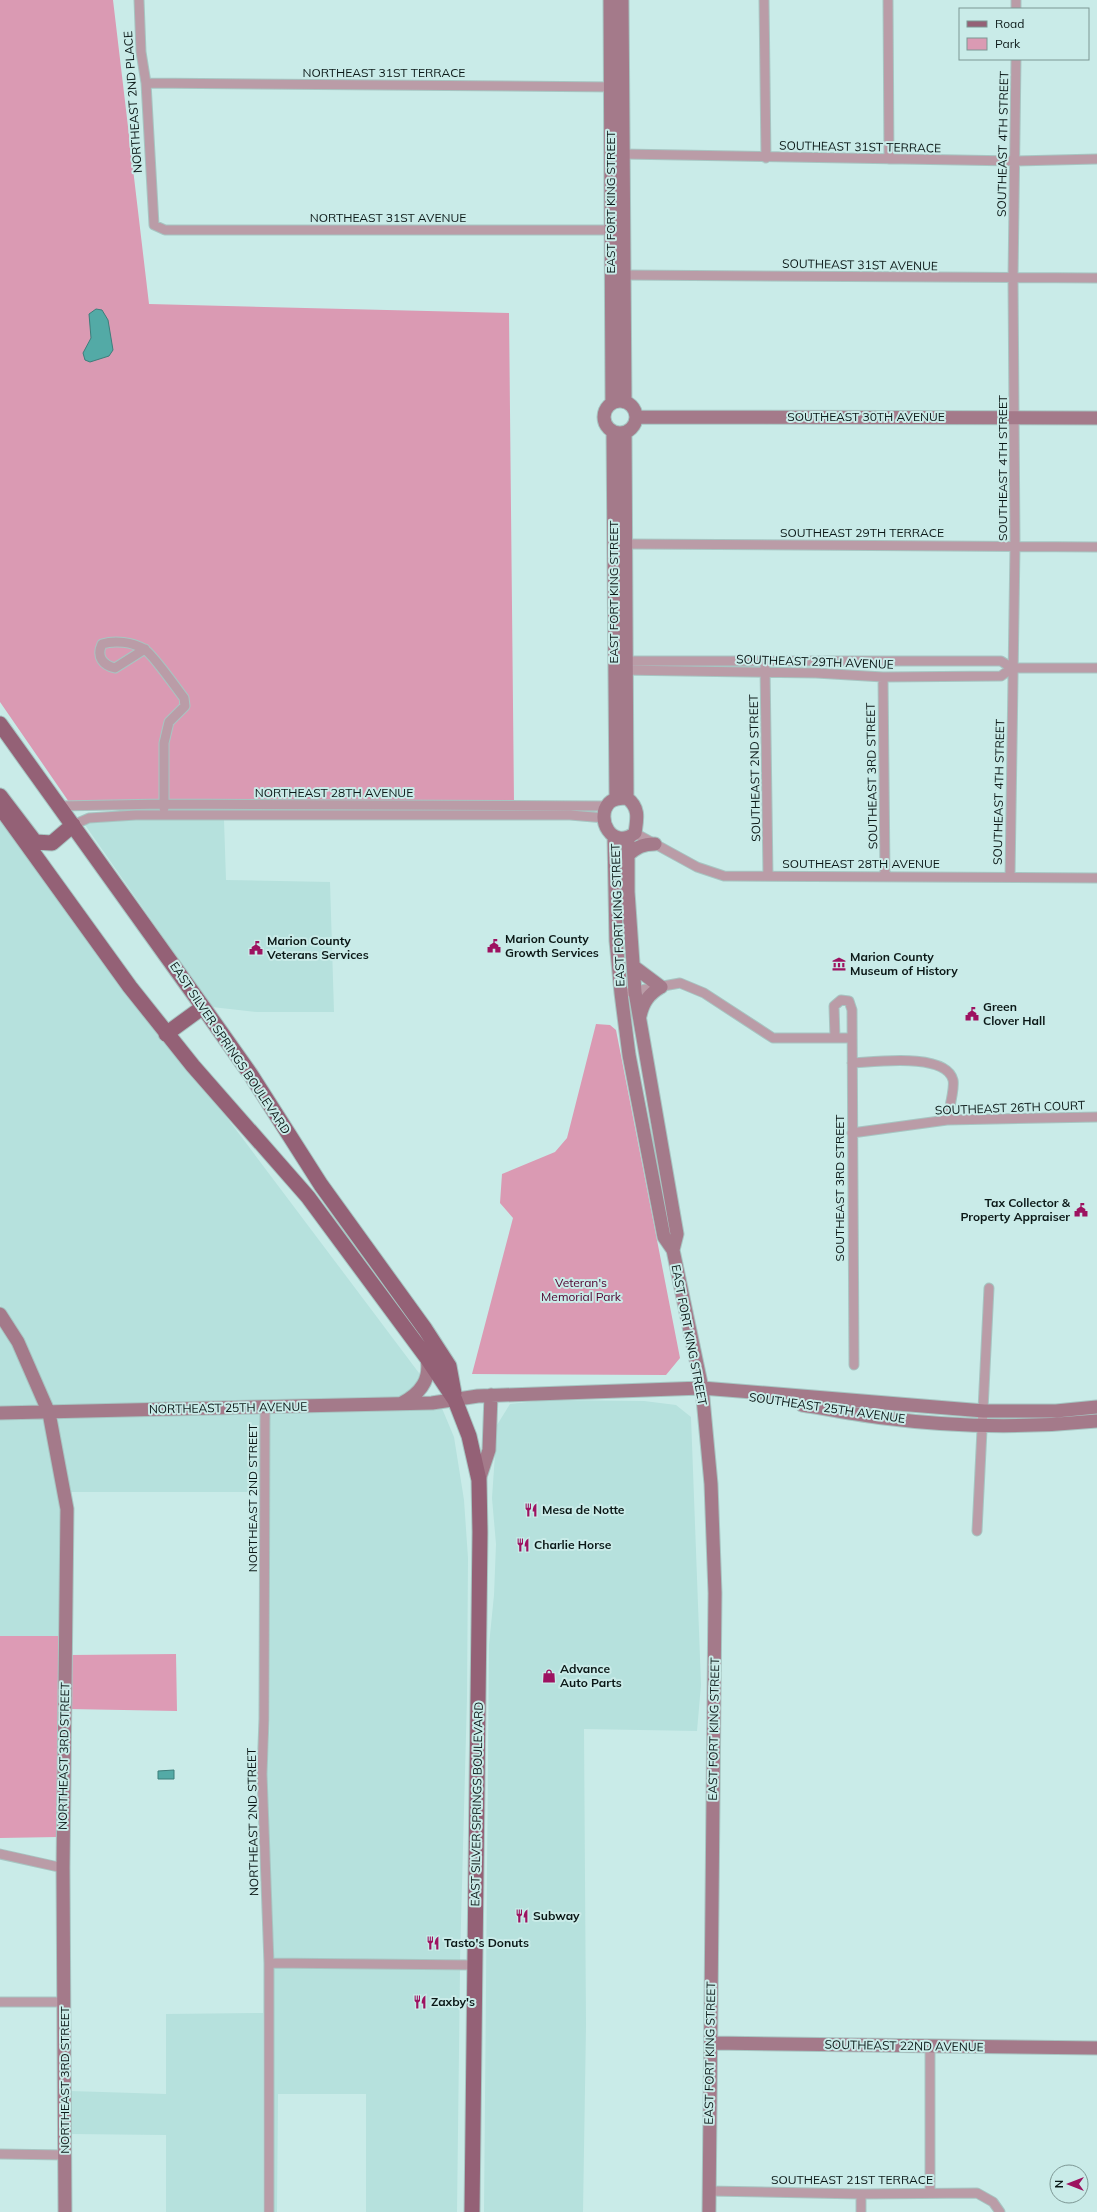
<svg xmlns="http://www.w3.org/2000/svg" width="1097" height="2212" viewBox="0 0 1097 2212" font-family="Mulish,sans-serif">
	<style>
		.built { fill: #b6e1dd }
		.green { fill: #da9ab3 }
		.forest { fill: #dd9bb5 }
		.water { fill: #53aaa6; stroke: #3d7e7b }
		.lines { fill: none; stroke-linecap: round; stroke-linejoin: round }
		.street-casing { stroke: #a7c5c2; stroke-width: 11 }
		.secondary-casing { stroke: #a7c5c2; stroke-width: 15 }
		.primary-casing { stroke: #a7c5c2; stroke-width: 17 }
		.street { stroke: #ba9ca7; stroke-width: 9 }
		.secondary { stroke: #a47a8a; stroke-width: 13 }
		.primary { stroke: #946176; stroke-width: 15 }
		.labels { text-anchor: middle; stroke-width: 4; stroke-linejoin: round; paint-order: stroke }
		.street-label { font-size: 12px; fill: #0b1817; stroke: #c9ebe8 }
		.poi-label { font-size: 12px; font-weight: bold; fill: #0b1817; stroke: #c9ebe8; text-anchor: start }
		.park-label { font-size: 12px; fill: #4f012d; stroke: #c9ebe8 }
	</style>
	<rect width="100%" height="100%" fill="#c9ebe8"/>
	<path class="built" d="M0 816 422 1377 416 1388 399 1399 54 1408 23 1340 0 1305Z
		M136 820H224L226 880 330 882 334 1012H257L212 1007 85 825 90 823Z
		M0 1323 14 1344 42 1408H0Z
		M545 1400 644 1401 676 1405 691 1417 701 1685 697 1731 584 1729 586 2026 583 2212H484L489 1645 494 1595 496 1544 492 1498 497 1425 510 1404Z
		M441 1406 454 1437 464 1500 468 1558 467 1698 460 1960 274 1958 267 1774 270 1719V1412Z
		M260 1412V1492H69L55 1417Z
		M0 1417H45L62 1510 60 1636H0Z
		M274 1967 460 1969 457 2212H366V2094H278L277 2212H274Z
		M263 2013V2212H166V2135L70 2134V2091L166 2094V2014Z"/>
	<path class="green" d="M0 0H113L149 304 509 313 514 803 69 802 0 702Z
		M596 1024 610 1025 616 1030 680 1358 666 1375 472 1374 513 1218 500 1203 502 1174 555 1152 567 1138Z"/>
	<path class="forest" d="M0 1636H60L58 1837 0 1838Z
		M176 1654 177 1711 70 1709V1655Z"/>
	<path class="water" d="M96 309 102 310 108 320 113 350 109 356 90 362 85 360 83 353 91 338 89 314Z
		M174 1770V1779H158V1771Z"/>
	<g class="lines">
		<g class="street-casing">
			<path id="street" d="M139 0 141 52 146 83 154 225 165 230H615
				M764 0 766 158
				M888 0 889 159
				M1016 9V0
				M146 83 615 87
				M623 154 1015 161 1097 159
				M623 275 1097 278
				M627 544 1097 547
				M145 649 115 668C103 665 96 657 102 644 115 640 132 642 144 649 152 653 177 689 184 698L185 706 169 722 164 743V808
				M620 661H1001L1012 668H1097
				M765 667 768 876
				M620 670 816 673 883 677 1001 676 1012 668
				M883 677 885 875
				M60 806 163 804 608 806
				M73 825 89 818 136 815H570L605 818
				M635 833 697 867 724 876 1097 878
				M1010 877 1015 546 1013 278 1016 59
				M630 992 680 983 704 993 773 1038H852
				M835 1038 834 1006 841 1000 849 1001 852 1010 854 1365
				M852 1063C874 1062 946 1052 953 1080 955 1088 949 1110 947 1120
				M852 1133 947 1120 1097 1117
				M265 1407 264 1719 262 1774 269 1963V2212
				M977 1531 989 1288
				M0 1854 63 1868
				M269 1963 474 1965
				M0 2002H65
				M0 2154 65 2155
				M709 2191 861 2194 977 2193 993 2202 1000 2212
				M930 2193V2046
				M861 2212V2194"/>
		</g>
		<g class="secondary-casing">
			<path id="secondary" d="M610 0 612 403
				M622 0 625 402
				M604 417a16 16 0 1 1 32 0a16 16 0 1 1-32 0Z
				M636 417 1097 418
				M613 432 616 799
				M625 433 627 798
				M627 798C640 808 637 819 635 833 612 851 595 818 609 803 614 798 621 798 627 798Z
				M614 837 616 941 621 993 629 1055 664 1237 673 1250 702 1388 711 1484 715 1593 709 2212
				M628 838V892L635 992 677 1234 673 1250
				M628 855C637 847 643 844 655 844
				M633 966 661 987
				M640 1016C643 1002 649 994 661 987
				M0 1314 18 1342 49 1413 67 1509 63 1868 65 2212
				M402 1403C421 1393 431 1379 427 1358
				M802 1405C829 1409 857 1415 884 1418 954 1427 1027 1428 1097 1421
				M0 1413 432 1403 478 1396 702 1388 984 1411H1056L1097 1407
				M479 1480 489 1450 491 1395
				M711 2043 1097 2048"/>
		</g>
		<g class="primary-casing">
			<path id="primary" d="M0 724 203 1007 251 1075 321 1185 425 1329 449 1366 454 1393
				M0 796 35 842 52 843 73 825
				M0 807 130 987 193 1066 308 1197 427 1358 455 1400 469 1436 479 1480 480 1532 472 2212
				M166 1034 203 1007"/>
		</g>
		<use href="#street" class="street"/>
		<use href="#secondary" class="secondary"/>
		<use href="#primary" class="primary"/>
	</g>
	<defs>
		<g id="civic-bare" transform="scale(1.08)"><path d="M-.6-6.5H3V-4.5H.6V-3L4-1V1h2V6H-6V1h2V-1L-.6-3ZM-1.2 2.5V6h2.4V2.5Z" fill="#9d1260" stroke="#c9ebe8" stroke-width="2.5" paint-order="stroke"/></g>
		<g id="museum-bare" transform="scale(1.08)"><path d="M0-6L6-3V-2H-6V-3ZM-5-1h2V3h-2ZM-1-1h2V3h-2ZM3-1h2V3H3ZM-6 4H6V6H-6Z" fill="#9d1260" stroke="#c9ebe8" stroke-width="2.5" paint-order="stroke"/></g>
		<g id="restaurant-bare" transform="scale(1.08)"><path d="M-5-6h1v4h1v-4h1v4h1v-4h1v5L-1.5 .5V6h-2V.5L-5-1ZM5-6V6H3V1.5H1.5Q1.5-4 5-6Z" fill="#9d1260" stroke="#c9ebe8" stroke-width="2.5" paint-order="stroke"/></g>
		<g id="shop-bare" transform="scale(1.08)"><path d="M-5-2.5h2.3a2.7 3.5 0 0 1 5.4 0H5L5.5 6h-11ZM-1.5-2.5h3a1.5 2.3 0 0 0-3 0Z" fill="#9d1260" stroke="#c9ebe8" stroke-width="2.5" paint-order="stroke"/></g>
	</defs>
	<g fill-rule="evenodd">
		<use href="#civic-bare" x="494" y="946"/>
		<use href="#civic-bare" x="256" y="948"/>
		<use href="#museum-bare" x="839" y="964"/>
		<use href="#civic-bare" x="972" y="1014"/>
		<use href="#civic-bare" x="1081" y="1210"/>
		<use href="#restaurant-bare" x="531" y="1510"/>
		<use href="#restaurant-bare" x="523" y="1545"/>
		<use href="#shop-bare" x="549" y="1676"/>
		<use href="#restaurant-bare" x="522" y="1916"/>
		<use href="#restaurant-bare" x="433" y="1943"/>
		<use href="#restaurant-bare" x="420" y="2002"/>
	</g>
	<g class="labels">
		<g class="street-label">
			<text x="384" y="77">NORTHEAST 31ST TERRACE</text>
			<text transform="translate(133 102) rotate(-94)" y="4">NORTHEAST 2ND PLACE</text>
			<text transform="translate(1003 144) rotate(-89)" y="4">SOUTHEAST 4TH STREET</text>
			<text transform="translate(860 147) rotate(1)" y="4">SOUTHEAST 31ST TERRACE</text>
			<text transform="translate(611 202) rotate(-90)" y="4">EAST FORT KING STREET</text>
			<text x="388" y="222">NORTHEAST 31ST AVENUE</text>
			<text transform="translate(860 265) rotate(1)" y="4">SOUTHEAST 31ST AVENUE</text>
			<text x="866" y="421">SOUTHEAST 30TH AVENUE</text>
			<text transform="translate(1003 468) rotate(-90)" y="4">SOUTHEAST 4TH STREET</text>
			<text x="862" y="537">SOUTHEAST 29TH TERRACE</text>
			<text transform="translate(614 592) rotate(-90)" y="4">EAST FORT KING STREET</text>
			<text transform="translate(815 662) rotate(2)" y="4">SOUTHEAST 29TH AVENUE</text>
			<text transform="translate(755 768) rotate(-91)" y="4">SOUTHEAST 2ND STREET</text>
			<text transform="translate(872 776) rotate(-91)" y="4">SOUTHEAST 3RD STREET</text>
			<text transform="translate(999 792) rotate(-89)" y="4">SOUTHEAST 4TH STREET</text>
			<text x="334" y="797">NORTHEAST 28TH AVENUE</text>
			<text x="861" y="868">SOUTHEAST 28TH AVENUE</text>
			<text transform="translate(618 915) rotate(-92)" y="4">EAST FORT KING STREET</text>
			<text transform="translate(230 1048) rotate(56)" y="4">EAST SILVER SPRINGS BOULEVARD</text>
			<text transform="translate(1010 1108) rotate(-2)" y="4">SOUTHEAST 26TH COURT</text>
			<text transform="translate(840 1188) rotate(-90)" y="4">SOUTHEAST 3RD STREET</text>
			<text transform="translate(689 1335) rotate(79)" y="4">EAST FORT KING STREET</text>
			<text transform="translate(228 1408) rotate(-1)" y="4">NORTHEAST 25TH AVENUE</text>
			<text transform="translate(827 1408) rotate(8)" y="4">SOUTHEAST 25TH AVENUE</text>
			<text transform="translate(253 1498) rotate(-90)" y="4">NORTHEAST 2ND STREET</text>
			<text transform="translate(714 1729) rotate(-89)" y="4">EAST FORT KING STREET</text>
			<text transform="translate(64 1756) rotate(-89)" y="4">NORTHEAST 3RD STREET</text>
			<text transform="translate(477 1804) rotate(-89)" y="4">EAST SILVER SPRINGS BOULEVARD</text>
			<text transform="translate(253 1822) rotate(-91)" y="4">NORTHEAST 2ND STREET</text>
			<text transform="translate(904 2046) rotate(1)" y="4">SOUTHEAST 22ND AVENUE</text>
			<text transform="translate(710 2053) rotate(-89)" y="4">EAST FORT KING STREET</text>
			<text transform="translate(65 2080) rotate(-90)" y="4">NORTHEAST 3RD STREET</text>
			<text x="852" y="2184">SOUTHEAST 21ST TERRACE</text>
		</g>
		<g class="poi-label">
			<text x="505" y="943">Marion County<tspan x="505" dy="14">Growth Services</tspan></text>
			<text x="267" y="945">Marion County<tspan x="267" dy="14">Veterans Services</tspan></text>
			<text x="850" y="961">Marion County<tspan x="850" dy="14">Museum of History</tspan></text>
			<text x="983" y="1011">Green<tspan x="983" dy="14">Clover Hall</tspan></text>
			<text x="1070" y="1207" text-anchor="end">Tax Collector &amp;<tspan x="1070" dy="14">Property Appraiser</tspan></text>
			<text x="542" y="1514">Mesa de Notte</text>
			<text x="534" y="1549">Charlie Horse</text>
			<text x="560" y="1673">Advance<tspan x="560" dy="14">Auto Parts</tspan></text>
			<text x="533" y="1920">Subway</text>
			<text x="444" y="1947">Tasto's Donuts</text>
			<text x="431" y="2006">Zaxby's</text>
		</g>
		<g class="park-label">
			<text x="581" y="1287">Veteran's<tspan x="581" dy="14">Memorial Park</tspan></text>
		</g>
	</g>
	<rect x="959" y="8" width="130" height="52" fill="#c9ebe8" stroke="#7d9794"/>
	<rect x="967" y="21" width="20" height="6" fill="#946176" stroke="#7d9794"/>
	<text x="995" y="28" font-size="12" fill="#0b1817">Road</text>
	<rect x="967" y="38" width="20" height="12" fill="#da9ab3" stroke="#7d9794"/>
	<text x="995" y="48" font-size="12" fill="#0b1817">Park</text>
	<g transform="translate(1069 2184) rotate(270)"><circle r="19" fill="#c9ebe8" stroke="#7d9794"/>
	<path d="M0-3L7 15L0 10L-7 15Z" fill="#9d1260"/>
	<text y="-6" font-size="11" font-weight="bold" text-anchor="middle" fill="#0b1817">N</text>
	</g>
</svg>
